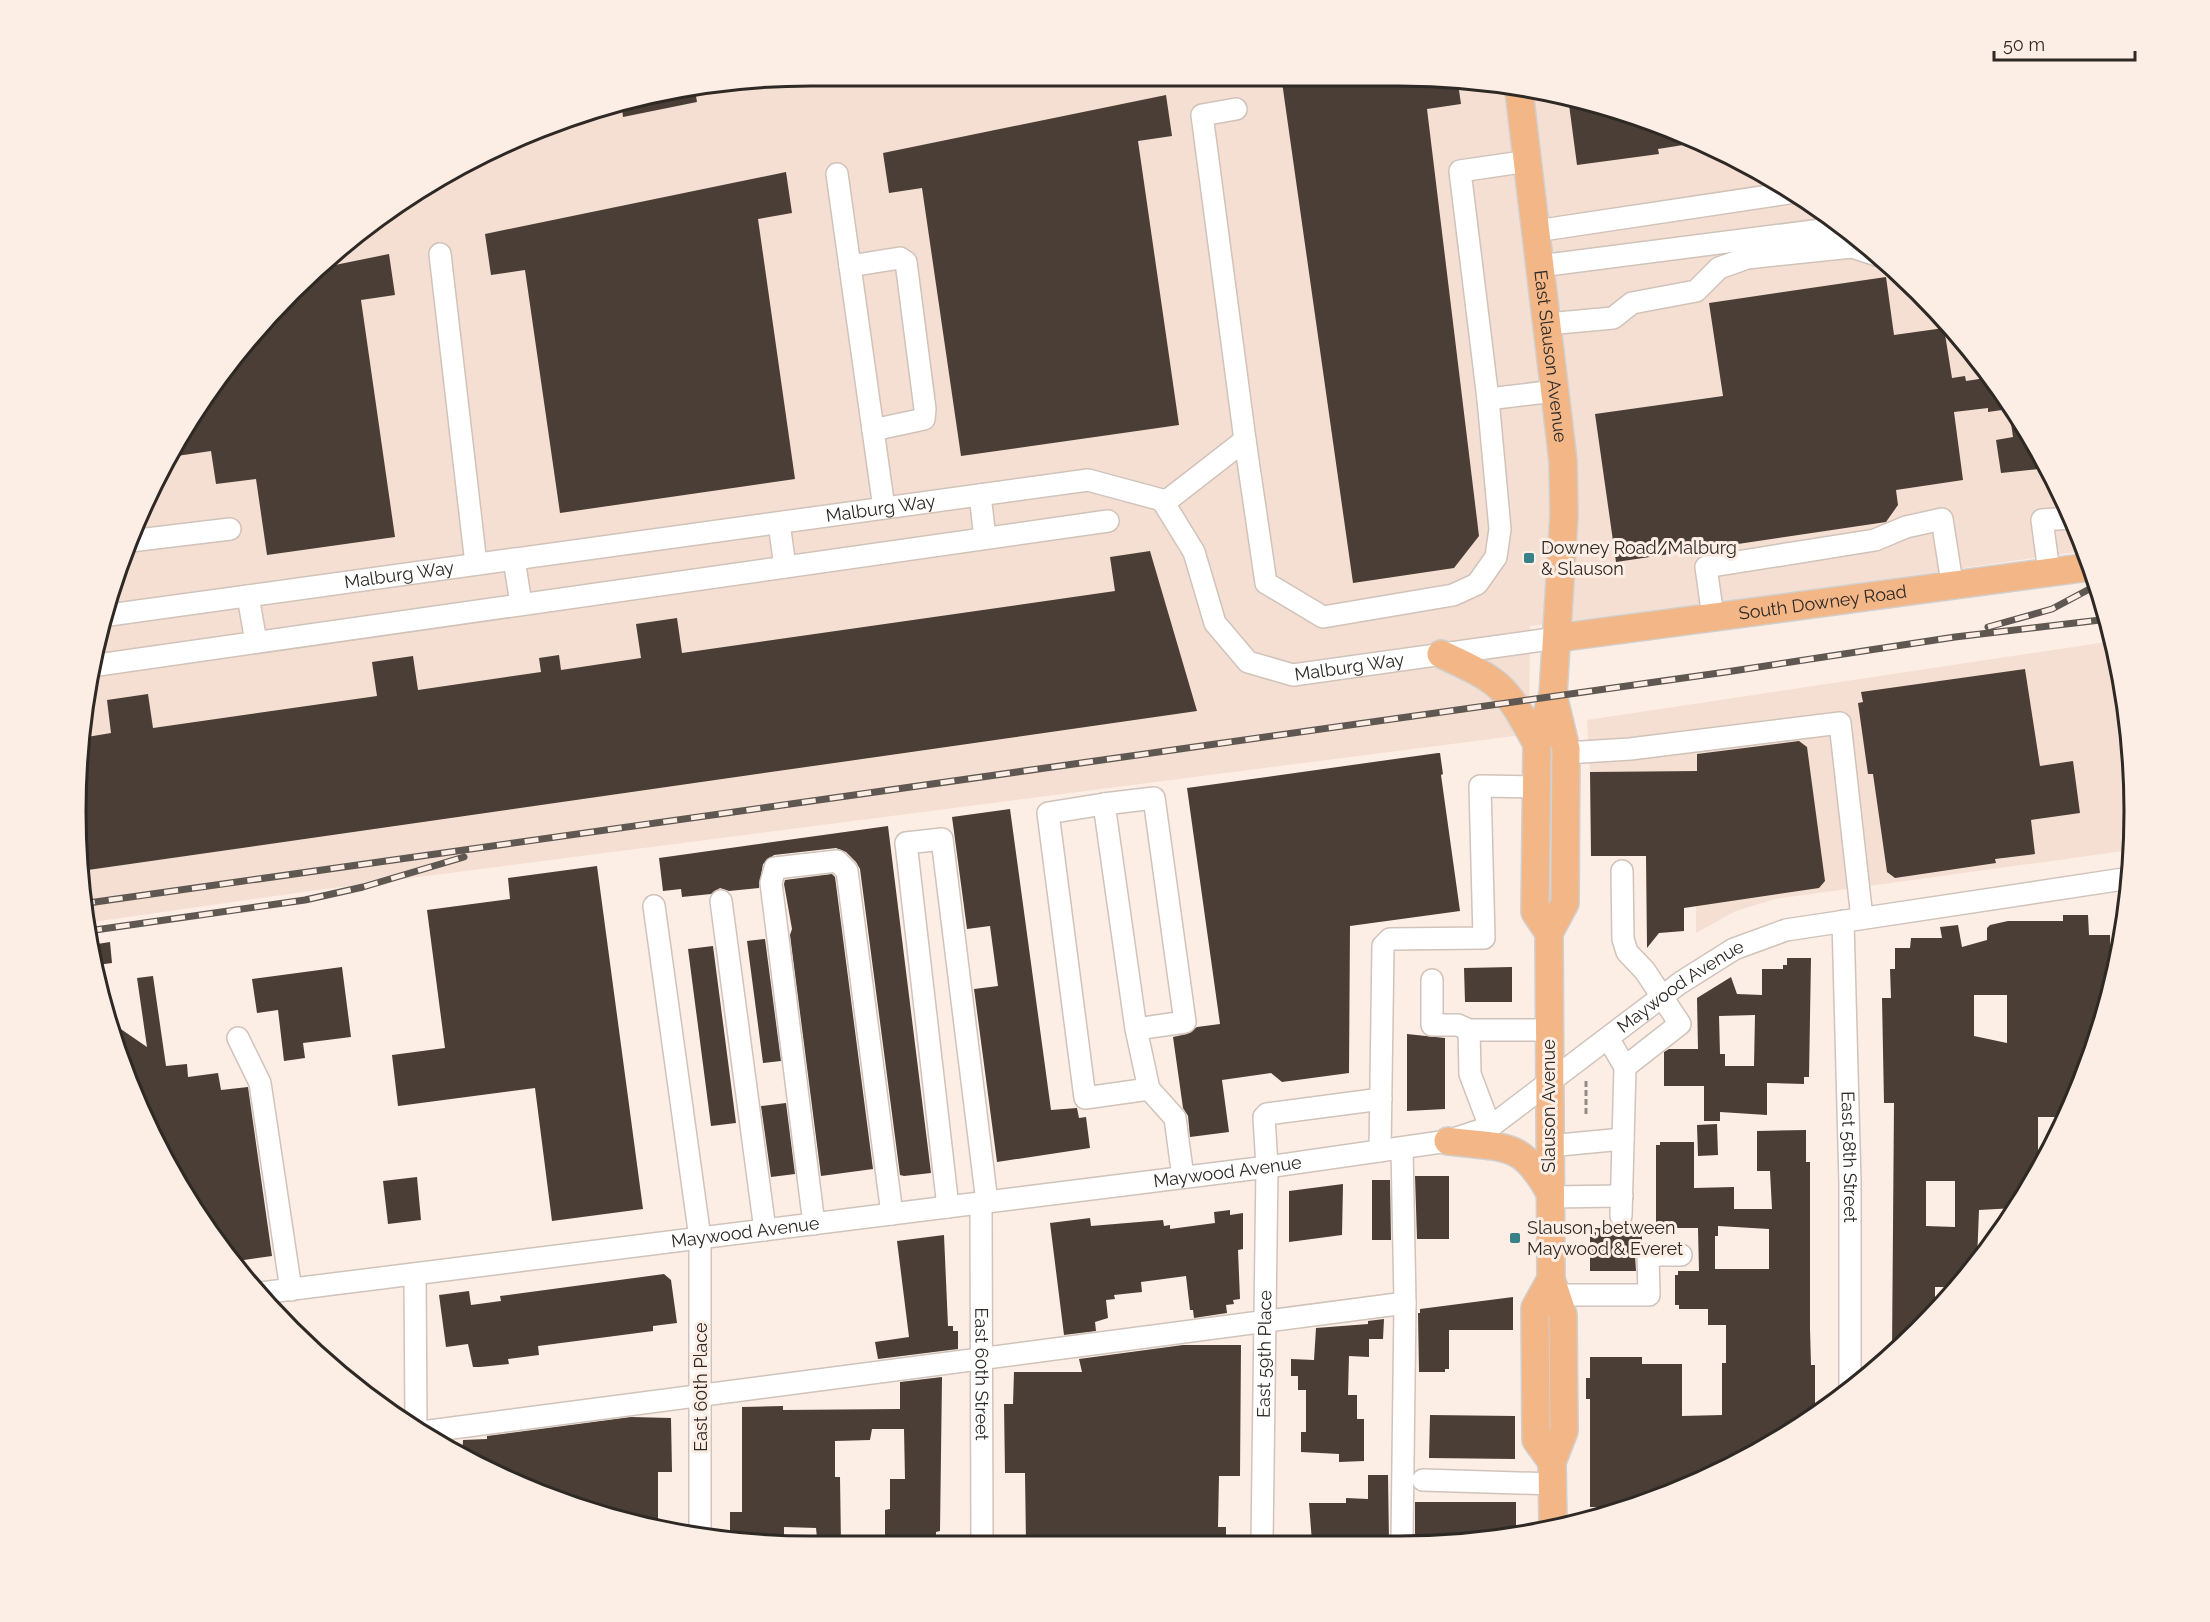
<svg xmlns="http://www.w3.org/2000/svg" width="2210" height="1622" viewBox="0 0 2210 1622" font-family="Raleway,sans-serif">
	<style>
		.built { fill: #f5dfd2 }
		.building { fill: #4a3e37; fill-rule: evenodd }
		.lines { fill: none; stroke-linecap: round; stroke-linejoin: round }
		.minor-casing { stroke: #d1c3ba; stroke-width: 24 }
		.major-casing { stroke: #d1d0cf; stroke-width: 30 }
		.path { stroke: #948a84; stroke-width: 3; stroke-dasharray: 6 3; stroke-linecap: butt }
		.minor { stroke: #fff; stroke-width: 21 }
		.major { stroke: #f2b687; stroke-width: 27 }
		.rail-casing { stroke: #5f5752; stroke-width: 7 }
		.rail { stroke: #fdeee5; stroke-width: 4.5; stroke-dasharray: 14; stroke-linecap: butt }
		.poi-dot { fill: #398188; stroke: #fdeee5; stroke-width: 2 }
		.labels { text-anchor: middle; stroke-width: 6; stroke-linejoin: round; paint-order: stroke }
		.street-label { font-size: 18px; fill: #2e2925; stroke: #fdeee5 }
		.poi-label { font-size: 18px; fill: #2e2925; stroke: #fdeee5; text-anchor: start }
		.rim { fill: none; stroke: #2e2925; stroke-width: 3 }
	</style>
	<rect width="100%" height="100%" fill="#fdeee5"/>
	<path class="built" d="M811 75H1399L1589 100 1681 131 1808 199 1885 258 1983 363 2059 485 2084 551 1719 603 1530 626 1529 734 318 890 86 923 81 907V715L100 620 151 486 257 326 402 199 529 131 620 100Z
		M2113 641 2133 763 2131 850 1775 899 1736 911 1696 933 1697 771 1590 772 1587 720Z"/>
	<path class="building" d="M1281 75H1399L1458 83 1461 104 1427 109 1479 536 1454 568 1353 583Z
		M695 90 697 102 623 117 621 100Z
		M1166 95 1172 136 1138 141 1179 425 961 456 922 188 889 193 883 153Z
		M1568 97 1589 100 1681 131 1702 142 1658 149 1659 154 1577 165Z
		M786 172 792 213 758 219 795 479 560 513 525 270 491 275 485 234Z
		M389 254 395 295 361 300 395 537 267 555 256 479 216 484 211 451 170 457 257 326 325 267Z
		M1886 277 1894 335 1944 328 1952 378 1965 376 1966 381 1992 377 2048 468 2001 473 1996 440 2013 437 2009 409 1988 412V408L1954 412 1963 480 1896 490 1898 505 1886 522 1616 562 1595 414 1723 396 1709 303Z
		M1150 551 1197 711 81 871V738L111 733 107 700 148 694 153 728 377 696 372 662 413 656 418 690 541 672 539 658 559 655 561 670 641 658 636 624 677 618 682 653 1115 591 1110 557Z
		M2025 669 2040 766 2073 761 2080 813 2031 820 2035 854 1995 859 1996 863 1895 878 1887 872 1873 774H1868L1858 703 1863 702 1861 692Z
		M1799 741 1807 747 1825 881 1819 888 1684 908V931L1659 933 1647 948 1646 856H1591L1590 772 1697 771V754Z
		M1438 753H1440L1443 774 1441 775 1460 911 1350 926 1349 1073 1282 1082 1271 1073 1222 1080 1229 1132 1190 1137 1188 1116 1183 1108 1173 1037 1187 1034 1197 1027 1220 1024 1187 788Z
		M1010 809 1051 1110 1077 1108 1079 1118 1086 1117 1090 1148 997 1162 974 989 998 986 990 926 967 929 952 817Z
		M888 826 931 1173 904 1176 900 1175 860 869 856 862 846 852 836 848 774 855 763 864 759 888 729 891 720 888 711 894 682 897 681 889 663 891 659 858Z
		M597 866 643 1209 552 1221 535 1088 398 1106 392 1055 445 1048 427 910 510 899 508 878Z
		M832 874 835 877 873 1169 821 1176 790 935 792 929 784 884 785 880Z
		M2063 915H2088L2089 935H2110L2111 981 2096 1047 2065 1117H2038V1159H2046L2036 1179 2015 1208 1979 1210 1977 1261 1959 1287H1935V1313L1892 1353 1894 1103H1884L1882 998H1891L1890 969H1895V948H1910L1911 938H1942L1940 927 1958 925 1962 947 1987 940V928L1990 925 2008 921H2063ZM1974 995H2007V1043L1974 1036ZM1926 1181H1955V1227L1926 1226Z
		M765 939 781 1061 763 1063 747 941Z
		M110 942 112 963 97 965 91 945Z
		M713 946 736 1123 711 1126 688 949Z
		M1787 958H1811L1809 1077H1804V1084L1767 1083V1115L1720 1112V1121H1704V1086H1664V1052L1669 1049H1698L1697 998 1731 977 1737 994 1762 995V969H1783V965H1787ZM1755 1015 1754 1066H1725V1054H1720L1719 1016Z
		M342 967 351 1037 303 1043 305 1058 284 1061 278 1010 257 1013 252 979Z
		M1512 967V1002H1465L1464 968Z
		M153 976 166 1066 187 1064 188 1077 218 1073 221 1090 248 1087 272 1256 230 1262 227 1259 131 1092 112 1023 147 1047 137 978Z
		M1407 1034 1445 1038V1109L1407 1111Z
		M786 1103 795 1174 771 1177 761 1106Z
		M1717 1124 1718 1155 1698 1156 1697 1125Z
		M1806 1130V1162H1810V1329L1811 1365H1815V1413L1681 1491 1611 1510V1507H1590V1399H1586V1378H1590V1357H1642V1364H1682V1416L1722 1415V1363H1726V1325H1708V1309H1679V1305H1675V1275H1678V1271H1699L1698 1228H1656V1145H1660V1142H1694V1188L1734 1187V1209H1772L1770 1171H1757V1131ZM1718 1226 1769 1229V1269H1715V1236H1718Z
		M1415 1176H1449V1239H1417Z
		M417 1177 421 1220 388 1224 383 1181Z
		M1372 1180H1390L1391 1240H1372Z
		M1343 1184 1342 1235 1289 1242V1191Z
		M1230 1210V1215L1243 1213V1249L1238 1250 1240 1299 1233 1300 1234 1304 1226 1305 1227 1313 1194 1318 1193 1310H1190L1186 1276 1141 1282 1142 1292 1114 1295 1115 1299 1106 1300 1108 1318 1095 1322 1096 1331 1064 1335 1050 1223 1090 1218 1091 1226 1163 1220 1164 1226 1170 1225V1229L1215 1223 1214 1212Z
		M1590 1228H1642V1244L1635 1255 1636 1271H1590Z
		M944 1235 948 1326H953V1331H958V1349L878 1359 875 1342 909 1337 897 1241Z
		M664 1274 671 1280 677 1323 653 1326V1331L538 1346 539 1355 508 1359 509 1364 480 1367H473L468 1344 446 1347 439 1295 469 1291 471 1305 501 1301 500 1296Z
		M1513 1297V1330H1449V1369H1445V1372H1419L1418 1313H1420V1309Z
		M1384 1319 1383 1339H1369V1357L1349 1356 1348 1395H1357V1419H1364V1461L1339 1462V1454L1301 1452V1432H1306V1390H1298V1376H1291V1359L1314 1360 1316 1328 1368 1324V1321Z
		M1183 1345H1241L1240 1476H1219L1218 1527H1226V1542L1026 1543 1025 1473H1005L1004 1404H1013L1014 1372H1082L1079 1359Z
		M942 1377 940 1531 936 1532V1544H899V1535H885V1510L890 1509V1479H905L904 1429H872L870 1440 835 1441V1477H840L841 1545H821V1538H817L816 1528 784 1527V1545H763L730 1540V1512H742V1407L783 1406V1410L900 1409V1382Z
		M1430 1415 1515 1416V1459L1429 1458Z
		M631 1417 671 1418 672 1472H658V1528L620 1522 534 1489 535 1484H520L501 1477V1469H483L462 1457 463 1440 487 1439V1436Z
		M1368 1475H1388L1389 1541 1312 1542 1309 1503H1346V1498L1368 1499Z
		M1415 1502H1516V1535L1495 1541H1480V1535H1433V1541H1415Z"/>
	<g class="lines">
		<g class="minor-casing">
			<g id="minor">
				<path d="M1236 109 1202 115 1245 440"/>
				<path d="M837 174 884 508"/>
				<path d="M1536 231 1795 192"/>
				<path d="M440 254 476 564"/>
				<path d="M850 266 900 258 906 262 925 409 924 419 873 430"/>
				<path d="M1540 266 1844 227"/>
				<path d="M1547 324 1613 318 1632 303 1696 291 1719 268 1747 258 1852 247 1883 257"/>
				<path d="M1488 399 1555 391"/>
				<path d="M980 495 985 538"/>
				<path d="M1164 503 1245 440 1266 583 1323 617 1453 595 1477 584 1496 557 1500 529 1488 399 1460 171 1528 161"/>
				<path d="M779 523 785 567"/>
				<path d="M130 541 230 529"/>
				<path d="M514 559 521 604"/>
				<path d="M2049 572 2042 520 2071 518"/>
				<path d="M248 596 256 642"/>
				<path id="s1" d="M102 616 1088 480 1162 500 1194 552 1215 623 1248 662 1293 675 1557 638"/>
				<path d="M1713 617 1706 567 1875 540 1906 527 1942 519 1952 583"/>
				<path d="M91 666 1108 521"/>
				<path d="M1566 753 1630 749 1840 723 1862 918"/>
				<path d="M1104 804 1048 813 1085 1098 1149 1089"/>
				<path d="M1622 871 1623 939 1627 952 1645 971 1680 1024 1625 1067"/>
				<path d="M721 901 765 1230"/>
				<path d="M654 906 700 1238V1535"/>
				<path id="s2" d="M1843 921 1850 1183V1392"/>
				<path d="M1432 980V1025H1458L1469 1030H1549"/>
				<path d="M1136 1029 1185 1022 1154 798 1104 804 1136 1029 1149 1089 1175 1118 1183 1177"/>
				<path d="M1469 1030 1470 1074 1490 1127"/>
				<path d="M238 1038 260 1083 291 1290"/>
				<path d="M1608 1038 1625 1067 1621 1216"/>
				<path d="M1549 1146 1623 1139"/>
				<path d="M1402 1148 1405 1303 1402 1541"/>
				<path d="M1380 1151 1383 946 1390 939 1484 938 1480 786 1536 787"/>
				<path d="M1550 1197 1622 1196"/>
				<path id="s3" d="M981 1203 982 1544"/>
				<path d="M948 1207 906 843 942 839 987 1202"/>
				<path d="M814 1224 771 883 775 868 837 861 847 871 892 1214"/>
				<path d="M415 1274 416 1428"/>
				<path id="s4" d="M261 1293 1267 1167 1448 1141 1490 1127 1680 983 1734 949 1786 930 2130 878"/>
				<path d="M1556 1295H1649L1648 1255H1681"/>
				<path d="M422 1432 1405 1303"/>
				<path d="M1423 1480 1553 1484"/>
				<path id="s5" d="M1262 1542 1267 1167 1264 1117 1267 1114 1381 1099"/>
			</g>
		</g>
		<g class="major-casing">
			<g id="major">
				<path id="s6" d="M1519 91 1563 461 1564 515 1553 695 1537 744 1535 912 1549 933"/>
				<path id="s7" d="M1557 638 2090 567"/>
				<path d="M1441 654C1502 682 1505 685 1537 744"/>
				<path d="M1448 1141C1504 1149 1521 1139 1550 1193"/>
				<path d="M1551 1279 1535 1308 1536 1440 1552 1462"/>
				<path d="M1553 1525 1552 1462 1564 1431 1563 1315 1551 1279 1549 933 1565 903 1566 749 1553 695"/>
			</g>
		</g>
		<path class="path" d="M1586 1114V1079"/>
		<use href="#minor" class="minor"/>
		<use href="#major" class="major"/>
		<g class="rail-casing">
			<path id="rail" d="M1988 627 2052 609 2097 585
				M81 904 1726 672 1955 637 2109 619
				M88 931 305 900 363 887 464 857"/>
		</g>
		<use href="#rail" class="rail"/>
	</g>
	<g class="poi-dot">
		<rect x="1523" y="552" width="12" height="12" rx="3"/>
		<rect x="1509" y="1232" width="12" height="12" rx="3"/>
	</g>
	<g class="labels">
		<g class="street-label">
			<text dy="6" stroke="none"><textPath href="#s6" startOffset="267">East Slauson Avenue</textPath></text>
			<text dy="6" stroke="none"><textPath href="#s1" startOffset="786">Malburg Way</textPath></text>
			<text dy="6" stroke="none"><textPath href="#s1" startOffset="300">Malburg Way</textPath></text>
			<text dy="6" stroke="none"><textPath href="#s7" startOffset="268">South Downey Road</textPath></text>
			<text dy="6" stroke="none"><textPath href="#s1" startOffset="1362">Malburg Way</textPath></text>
			<text dy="6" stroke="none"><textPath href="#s4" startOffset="1478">Maywood Avenue</textPath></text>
			<text transform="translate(1549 1106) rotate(-90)" y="6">Slauson Avenue</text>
			<text dy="6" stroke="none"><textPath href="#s2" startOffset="236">East 58th Street</textPath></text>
			<text dy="6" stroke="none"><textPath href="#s4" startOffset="974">Maywood Avenue</textPath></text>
			<text dy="6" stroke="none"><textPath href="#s4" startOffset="488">Maywood Avenue</textPath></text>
			<text dy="6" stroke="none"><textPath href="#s5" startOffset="188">East 59th Place</textPath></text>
			<text dy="6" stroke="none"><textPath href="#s3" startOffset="171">East 60th Street</textPath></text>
			<text transform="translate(701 1387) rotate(-90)" y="6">East 60th Place</text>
		</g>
		<g class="poi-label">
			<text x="1541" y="554">Downey Road/Malburg<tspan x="1541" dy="21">&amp; Slauson</tspan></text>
			<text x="1527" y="1234">Slauson, between<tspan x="1527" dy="21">Maywood &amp; Everet</tspan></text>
		</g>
	</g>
	<path d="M0 0H2210V1622H0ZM811 86H1399A725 725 0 0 1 2124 811V811A725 725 0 0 1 1399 1536H811A725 725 0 0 1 86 811V811A725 725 0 0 1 811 86Z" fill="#fdeee5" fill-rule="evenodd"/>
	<path class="rim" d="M811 86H1399A725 725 0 0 1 2124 811V811A725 725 0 0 1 1399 1536H811A725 725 0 0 1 86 811V811A725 725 0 0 1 811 86Z"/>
	<path d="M1994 51v9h141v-9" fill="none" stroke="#2e2925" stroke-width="3"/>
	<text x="2003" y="51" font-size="18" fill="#2e2925" stroke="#fdeee5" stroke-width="4.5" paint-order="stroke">50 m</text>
</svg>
